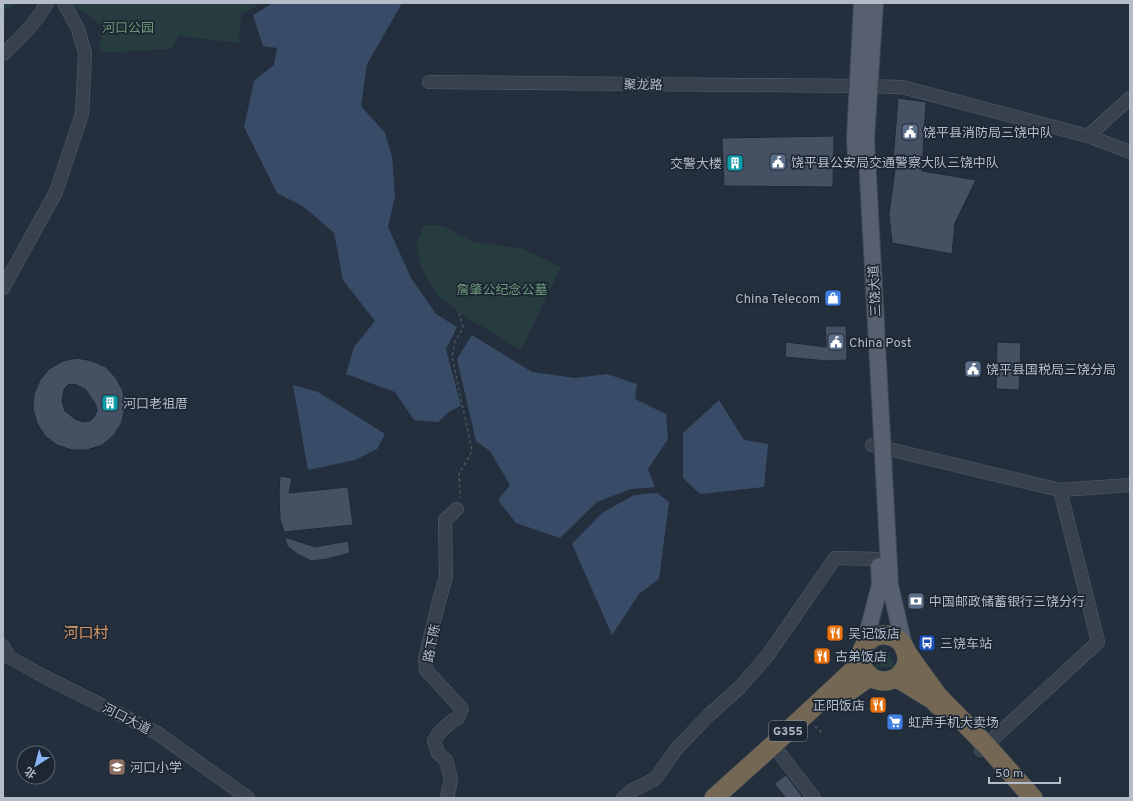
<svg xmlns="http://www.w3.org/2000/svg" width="1133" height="801" viewBox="0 0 1133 801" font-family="Overpass,'Noto Sans SC',sans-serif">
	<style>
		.green { fill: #263c3f }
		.water { fill: #394c67 }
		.building { fill: #455162; stroke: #1f2835; fill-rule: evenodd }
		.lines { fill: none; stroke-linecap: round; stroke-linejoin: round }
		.minor-casing { stroke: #565f6c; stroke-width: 14 }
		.major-casing { stroke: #414a57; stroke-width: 18 }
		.highway-casing { stroke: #434c59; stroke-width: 20 }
		.path { stroke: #44595c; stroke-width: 1.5; stroke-dasharray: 3 3; stroke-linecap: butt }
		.minor { stroke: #38414e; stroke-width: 13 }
		.major { stroke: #56606e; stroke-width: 16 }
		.highway { stroke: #746855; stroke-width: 19 }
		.labels { text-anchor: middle; stroke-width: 3.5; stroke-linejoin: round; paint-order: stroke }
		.shield { fill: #1d2633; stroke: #878f9c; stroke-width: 1 }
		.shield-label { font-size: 12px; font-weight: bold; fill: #b4bcc9 }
		.park-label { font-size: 13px; fill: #6b9a76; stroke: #1d2633 }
		.street-label { font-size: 13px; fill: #b4bcc9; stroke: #1d2633 }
		.poi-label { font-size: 13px; fill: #b4bcc9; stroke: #1d2633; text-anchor: start }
		.quarter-label { font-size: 15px; fill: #d59563; stroke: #1d2633 }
	</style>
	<rect width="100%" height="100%" fill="#242f3e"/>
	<path class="green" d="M3 3H18L5 9 3 51Z
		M71 3H261L241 15 239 43 179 36 171 49 99 53 103 27Z
		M424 225 443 226 474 242 523 249 561 267 521 350 459 313 437 294 422 269 416 244Z
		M885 647 896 667 873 668Z"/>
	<path class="water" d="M273 3H402L367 64 361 106 385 133 392 157 395 196 388 227 411 278 436 314 457 327 446 349 461 406 450 411 438 422 414 420 395 392 346 374 354 347 375 321 343 280 334 233 304 207 277 193 244 127 254 81 274 65 277 48 263 46 253 15Z
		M472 335 532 372 575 378 607 374 637 384 635 399 666 414 668 439 648 469 655 487 631 489 597 502 560 538 516 523 498 500 510 485 490 451 476 441 457 359Z
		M293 385 318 392 385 434 377 449 355 460 308 470Z
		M719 400 744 440 768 444 764 487 700 494 683 478V433Z
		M657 493 669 502 659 579 639 594 612 635 572 544 602 513 634 495Z"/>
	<path class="building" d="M898 98 926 102 922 171 976 180 955 223 952 254 892 243 889 214 896 162 893 161Z
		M834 136 833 187 724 186 722 138Z
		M825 326H846L847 360 827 361 785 357 786 342 826 347Z
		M997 342 1021 343 1019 390 996 389Z
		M77 358 92 361 106 367 116 378 123 391 125 407 122 422 114 435 102 445 87 450H72L57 445 45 436 37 423 33 409 34 394 40 380 49 369 63 361ZM69 384 77 385 86 390 96 405 97 411 94 417 90 421 83 422 75 419 65 411 62 401 64 389Z
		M280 476 292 478 289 493 348 487 353 525 284 532 280 519 279 494Z
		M285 537 315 547 348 541 350 553 327 559 311 561 299 555 287 546Z
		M786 775 802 796 800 798H786L774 784Z"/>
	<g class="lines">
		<g class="minor-casing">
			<path id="minor" d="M3 54C20 39 36 23 47 3
				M429 82 857 86 902 87 1088 136 1130 152
				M1088 136 1130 98
				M3 288 56 192 82 114 85 53 78 29 64 3
				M872 445 1060 490 1098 642 981 750
				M1060 490 1130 485
				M3 646 9 657 43 676 157 733 248 798
				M773 745 814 798
				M447 798 451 779 446 760 438 753 434 741 439 733 452 721 458 718 462 709 426 670 425 659 439 601 446 577 445 520 457 509
				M623 798 631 791 655 779 678 747 709 715 740 687 768 655 835 558 879 559"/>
		</g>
		<g class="major-casing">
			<path id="major" d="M875 3 866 139 890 585 905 650
				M856 157 855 138 862 3
				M864 646 880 585 879 566"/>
		</g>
		<g class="highway-casing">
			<path id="highway" d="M861 658a23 23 0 1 1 46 0a23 23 0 1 1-46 0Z
				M905 650 938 696 986 745 1033 798
				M897 678 933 700 939 706
				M836 701 869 677
				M714 798 773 745 861 663"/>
		</g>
		<path class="path" d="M459 313 463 327 455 342 452 357 472 450 468 459 459 473 460 498
			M815 726 822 733"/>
		<use href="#minor" class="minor"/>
		<use href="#major" class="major"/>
		<use href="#highway" class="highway"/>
	</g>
	<defs>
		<g id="civic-square" transform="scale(0.9)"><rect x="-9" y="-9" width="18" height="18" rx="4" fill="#5c6f8a" stroke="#1d2633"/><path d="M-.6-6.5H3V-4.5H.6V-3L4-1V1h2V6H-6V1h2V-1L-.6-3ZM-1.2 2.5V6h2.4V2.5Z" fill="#fff"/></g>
		<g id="building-square" transform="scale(0.9)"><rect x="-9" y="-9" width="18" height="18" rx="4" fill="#0f9aa8" stroke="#1d2633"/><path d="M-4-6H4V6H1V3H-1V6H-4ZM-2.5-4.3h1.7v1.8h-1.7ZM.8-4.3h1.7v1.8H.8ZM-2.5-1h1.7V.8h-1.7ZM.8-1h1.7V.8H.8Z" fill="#fff"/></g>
		<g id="shop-square" transform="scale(0.9)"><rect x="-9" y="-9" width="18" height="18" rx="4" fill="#3f7fe0" stroke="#1d2633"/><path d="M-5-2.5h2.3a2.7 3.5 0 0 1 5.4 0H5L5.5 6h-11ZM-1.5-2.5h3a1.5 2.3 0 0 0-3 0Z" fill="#fff"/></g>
		<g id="bank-square" transform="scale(0.9)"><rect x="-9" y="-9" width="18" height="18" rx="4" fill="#5c6f8a" stroke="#1d2633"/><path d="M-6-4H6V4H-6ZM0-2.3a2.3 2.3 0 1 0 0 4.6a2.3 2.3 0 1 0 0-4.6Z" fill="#fff"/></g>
		<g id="restaurant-square" transform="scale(0.9)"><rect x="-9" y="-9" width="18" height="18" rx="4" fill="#e8710a" stroke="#1d2633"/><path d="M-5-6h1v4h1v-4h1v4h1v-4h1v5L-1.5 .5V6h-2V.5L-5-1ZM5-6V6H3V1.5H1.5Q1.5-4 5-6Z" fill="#fff"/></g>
		<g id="bus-square" transform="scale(0.9)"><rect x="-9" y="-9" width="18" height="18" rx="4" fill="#1a4fb4" stroke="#1d2633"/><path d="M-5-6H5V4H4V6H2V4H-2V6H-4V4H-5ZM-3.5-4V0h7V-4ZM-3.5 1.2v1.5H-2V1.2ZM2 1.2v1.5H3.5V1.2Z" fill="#fff"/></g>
		<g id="supermarket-square" transform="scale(0.9)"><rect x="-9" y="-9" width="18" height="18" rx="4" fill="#3f7fe0" stroke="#1d2633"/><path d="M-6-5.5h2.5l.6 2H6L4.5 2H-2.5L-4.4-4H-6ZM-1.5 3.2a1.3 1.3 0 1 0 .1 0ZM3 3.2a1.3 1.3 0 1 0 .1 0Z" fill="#fff"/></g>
		<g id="school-square" transform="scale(0.9)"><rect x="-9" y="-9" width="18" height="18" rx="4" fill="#8d6e63" stroke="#1d2633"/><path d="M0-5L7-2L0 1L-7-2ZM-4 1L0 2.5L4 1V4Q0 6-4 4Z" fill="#fff"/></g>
	</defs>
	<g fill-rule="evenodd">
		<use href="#civic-square" x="910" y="132"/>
		<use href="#civic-square" x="778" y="162"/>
		<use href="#building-square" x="735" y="163"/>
		<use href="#shop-square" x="833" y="298"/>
		<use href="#civic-square" x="836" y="342"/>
		<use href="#civic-square" x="973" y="369"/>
		<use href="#building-square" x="110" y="403"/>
		<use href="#bank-square" x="916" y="601"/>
		<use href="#restaurant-square" x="835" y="633"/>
		<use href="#bus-square" x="927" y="643"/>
		<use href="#restaurant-square" x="822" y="656"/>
		<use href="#restaurant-square" x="878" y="705"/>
		<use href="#supermarket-square" x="895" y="722"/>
		<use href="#school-square" x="117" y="767"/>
	</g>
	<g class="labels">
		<rect class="shield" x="769" y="721" width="38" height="20" rx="3"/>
		<g class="shield-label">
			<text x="788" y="735">G355</text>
		</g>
		<g class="park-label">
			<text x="128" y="32">河口公园</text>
			<text x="502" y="294">詹肇公纪念公墓</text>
		</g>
		<g class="street-label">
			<text transform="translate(643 84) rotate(1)" y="5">聚龙路</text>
			<text transform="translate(874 291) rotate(-93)" y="5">三饶大道</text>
			<text transform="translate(431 643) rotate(-79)" y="5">路下陈</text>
			<text transform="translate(127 718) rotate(27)" y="5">河口大道</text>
		</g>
		<g class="poi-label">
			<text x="923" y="137">饶平县消防局三饶中队</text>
			<text x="791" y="167">饶平县公安局交通警察大队三饶中队</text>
			<text x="722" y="168" text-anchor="end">交警大楼</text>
			<text x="820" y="303" text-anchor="end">China Telecom</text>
			<text x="849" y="347">China Post</text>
			<text x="986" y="374">饶平县国税局三饶分局</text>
			<text x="123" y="408">河口老祖厝</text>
			<text x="929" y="606">中国邮政储蓄银行三饶分行</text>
			<text x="848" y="638">吴记饭店</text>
			<text x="940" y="648">三饶车站</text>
			<text x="835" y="661">古弟饭店</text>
			<text x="865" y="710" text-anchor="end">正阳饭店</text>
			<text x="908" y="727">虹声手机大卖场</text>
			<text x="130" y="772">河口小学</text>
		</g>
		<g class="quarter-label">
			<text x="86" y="638">河口村</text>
		</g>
	</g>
	<rect width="1133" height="801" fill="none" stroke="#b4bcc9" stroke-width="8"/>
	<g transform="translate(36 765) rotate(216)"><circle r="19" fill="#1d2633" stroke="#59626f"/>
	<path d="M0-3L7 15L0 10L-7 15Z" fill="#8ab4f8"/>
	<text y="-6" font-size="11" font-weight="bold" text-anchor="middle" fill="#b4bcc9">北</text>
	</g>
	<path d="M989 777v6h71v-6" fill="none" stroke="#b4bcc9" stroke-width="2"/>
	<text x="995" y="777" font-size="12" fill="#b4bcc9" stroke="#1d2633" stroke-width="3" paint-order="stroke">50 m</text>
</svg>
